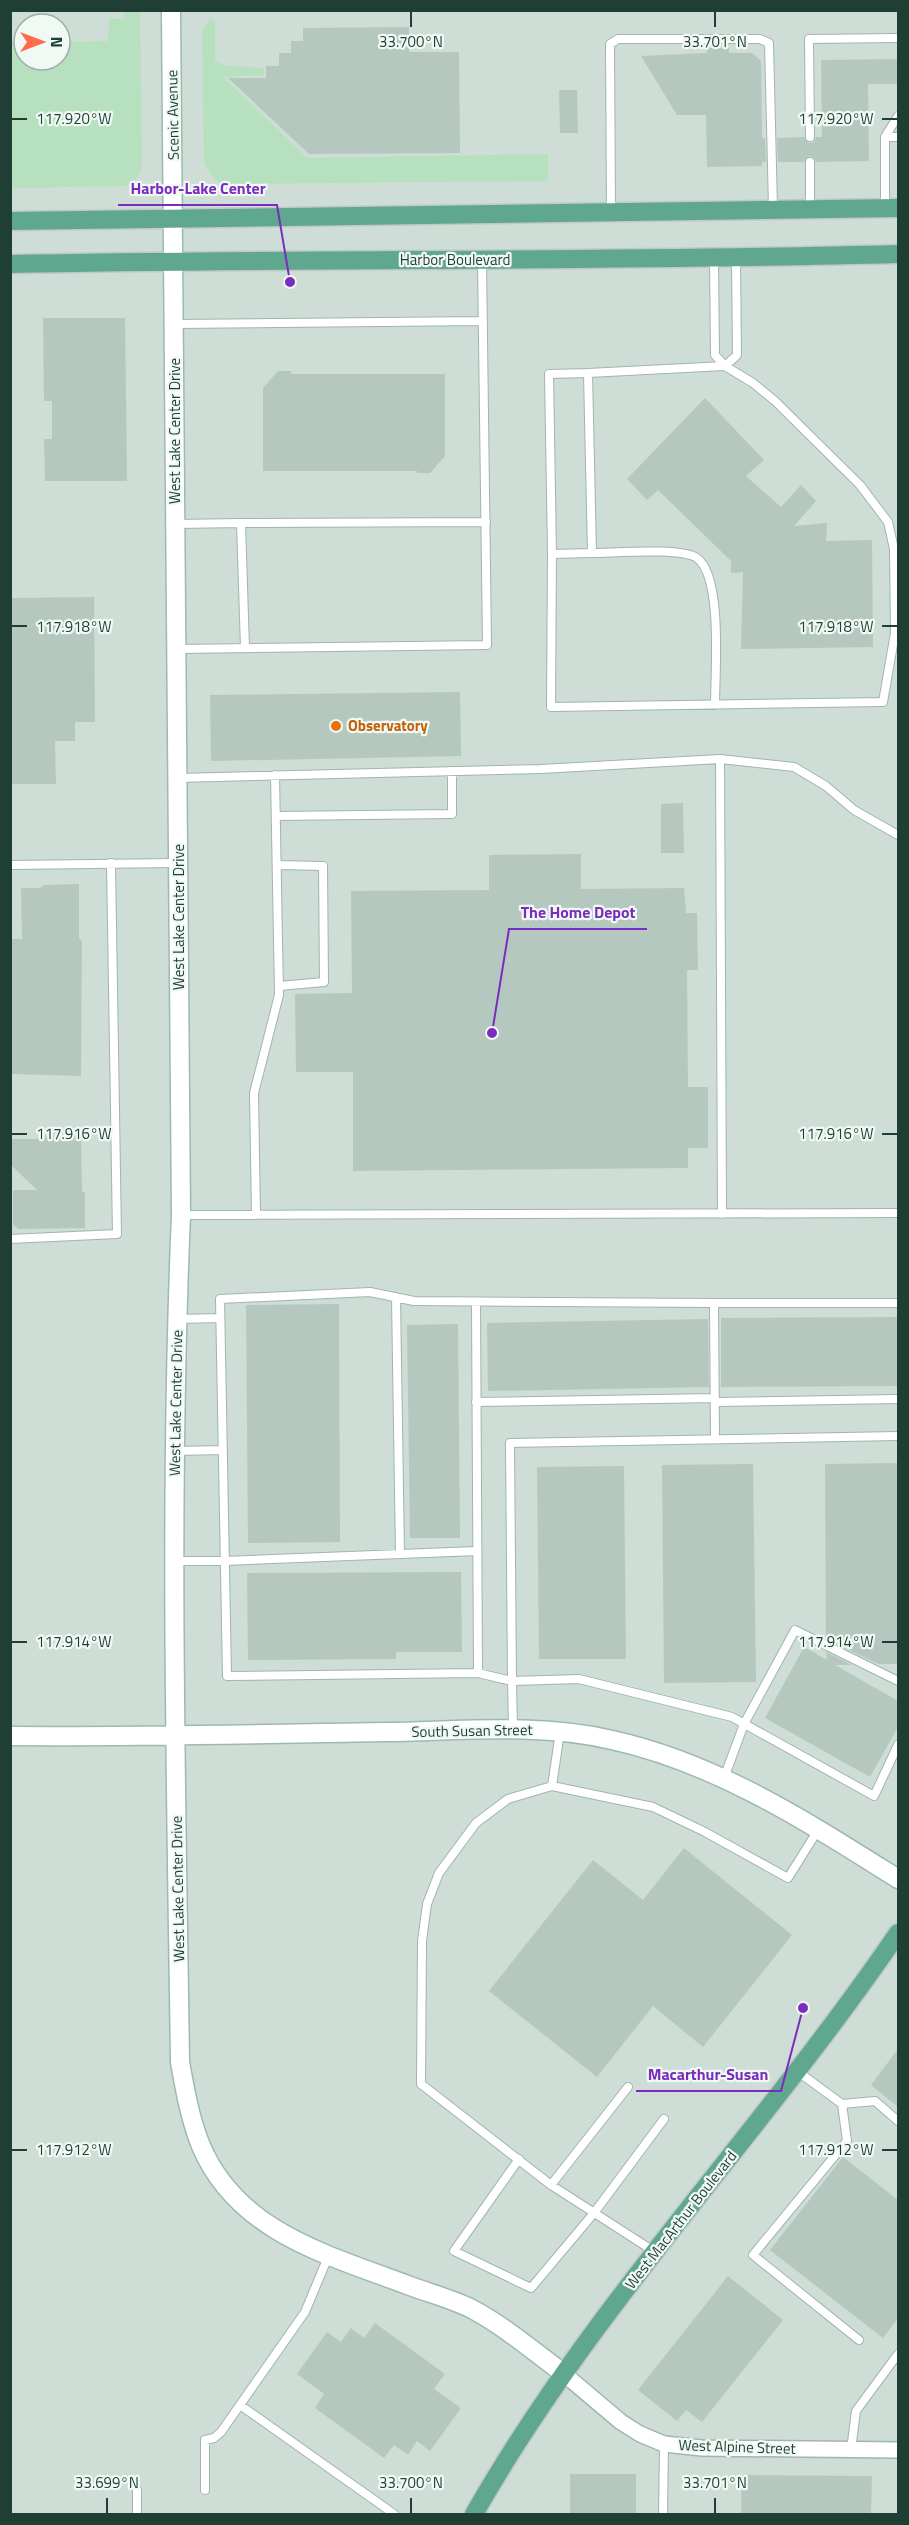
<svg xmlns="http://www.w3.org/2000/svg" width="909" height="2525" viewBox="0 0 909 2525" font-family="'Titillium Web',sans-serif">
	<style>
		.built { fill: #ceddd5; fill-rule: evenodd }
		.green { fill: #b7e0bf }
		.building { fill: #b5c8bf }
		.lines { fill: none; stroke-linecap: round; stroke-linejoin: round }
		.lane-casing { stroke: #a2b5ad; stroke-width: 10 }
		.street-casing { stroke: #a2b5ad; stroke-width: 18 }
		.secondary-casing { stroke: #9dbaae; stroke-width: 21 }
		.primary-casing { stroke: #c0c9c6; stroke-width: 21 }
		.lane { stroke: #fff; stroke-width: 8 }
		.street { stroke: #fff; stroke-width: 15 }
		.secondary { stroke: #fff; stroke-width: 18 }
		.primary { stroke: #60a790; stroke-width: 18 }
		.ticks { fill: none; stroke: #1f3f34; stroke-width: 2 }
		.food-dot { fill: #e8710a; stroke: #f1f9f4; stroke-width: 2 }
		.labels { text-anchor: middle; stroke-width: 4.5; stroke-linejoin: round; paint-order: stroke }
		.street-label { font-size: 15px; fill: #1f3f34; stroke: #f1f9f4 }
		.food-label { font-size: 15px; font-weight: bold; fill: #c56008; stroke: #f1f9f4; text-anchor: start }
		.ticks-label { font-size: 15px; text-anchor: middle; fill: #1f3f34; stroke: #f1f9f4; stroke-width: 4.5; stroke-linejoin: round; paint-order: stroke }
		.leader { fill: none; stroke: #7b2cbf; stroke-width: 2 }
		.callout-dot { fill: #7b2cbf; stroke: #f1f9f4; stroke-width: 2 }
		.callout-label { font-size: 16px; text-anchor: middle; font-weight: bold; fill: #7b2cbf; stroke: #f1f9f4; stroke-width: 4.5; stroke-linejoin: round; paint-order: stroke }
	</style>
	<rect width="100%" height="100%" fill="#e0ede6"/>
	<path class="built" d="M11 11H898V2514H11ZM24 24H60V60H24Z"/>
	<path class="green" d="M124 11H140L142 165 138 177 126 186 11 188V42H24V60H60V42L108 41 109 19H124Z
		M210 18 215 22V61L227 66 264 68 263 75 223 77 307 158 548 154V181L221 184 212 176 204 163 202 33Z"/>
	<path class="building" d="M409 27V52H459L460 153 309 154 228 78H266V66H279V53H291V41H303V28Z
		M707 48H729V53H752L761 61 762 138H765L766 162H762V166L707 167 706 115H677L641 56 707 53Z
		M898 59V84H868L869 161 816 162 813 157 809 156 804 162H778L777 138 804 137 809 143 814 142 816 137H822L821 60Z
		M559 90H577L578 133H560Z
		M43 318H125L127 481H45L44 439H52V401H44Z
		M278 371H291V374H445V456L430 473H417V471H263V388Z
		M705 398 764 460 746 476 781 507 801 485 816 501 794 526 827 523 826 541 872 540 873 647 741 649 743 572 731 573V561L658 490 647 500 627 479Z
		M94 597 95 722H75V741H55L56 784H10L12 598Z
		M460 692 461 756 211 761 210 695Z
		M683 803 684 853H661V804Z
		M581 854V889L684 888 686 913H697L698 970H687L688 1087H708V1148H688V1168L353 1171V1072H296L295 994 352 993 351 891 489 890V855Z
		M79 884V938L82 941 81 1076 12 1074 11 939H22L21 888H40L44 885Z
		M47 1136H81L82 1191 85 1193V1228L18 1229 13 1224V1190H37L12 1166V1139H43Z
		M339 1304 340 1542 248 1543 246 1305Z
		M898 1317V1386L721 1387V1318Z
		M708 1319 709 1387 488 1391 487 1323Z
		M458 1324 460 1538H410L407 1325Z
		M898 1463V1664H878L826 1639 825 1464Z
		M753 1464 756 1682 664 1683 662 1465Z
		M624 1466 626 1659H539L537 1467Z
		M461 1572 462 1652H396V1659L248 1660 247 1573Z
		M804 1647 827 1660 826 1652 852 1665H835L898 1701V1727L870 1777 765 1718Z
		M684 1848 792 1935 703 2047 653 2006 597 2077 489 1991 593 1860 643 1900Z
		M898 2049V2107L871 2085Z
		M843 2157 898 2200V2318L883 2338 770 2250Z
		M728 2276 783 2320 702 2422 686 2410 677 2421 638 2390Z
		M375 2323 445 2374 434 2389 461 2408 430 2451 417 2441 408 2455 394 2445 384 2458 315 2408 324 2394 297 2374 327 2332 341 2342 351 2328 364 2338Z
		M570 2474H636V2514H570Z
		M742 2475 872 2476 871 2514H741Z"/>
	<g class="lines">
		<g class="lane-casing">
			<path id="lane" d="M810 137 809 39 898 38
				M885 137H898
				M810 162V208
				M885 207V137L898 116
				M611 212 610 44 618 39H760L769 43 773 208
				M714 259 715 355 725 366 753 383 775 401 860 485 888 522 894 549 895 633 883 702 551 707 552 554 592 553 588 373 725 366 737 355 736 259
				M175 324 483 321
				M241 523 486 522
				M176 524 241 523 245 648
				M592 553C614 553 681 547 697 558 723 577 715 673 715 705
				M552 554 549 374 588 373
				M177 649 487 645 482 261
				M720 759 722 1214
				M178 778 541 769 720 759 794 767 826 786 854 810 898 835
				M276 816 452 814V771
				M10 865 177 863
				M277 865 323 866 324 982 279 986
				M181 1215 898 1213
				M256 1215 254 1093 279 995 275 775
				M10 1239 117 1234 111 863
				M396 1297 400 1554
				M476 1302 478 1673 227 1676 220 1299 370 1292 414 1301 714 1303
				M178 1319 220 1318
				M476 1402 715 1398
				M715 1402 898 1399
				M898 1436 510 1443 512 1681 579 1679 732 1717 874 1796 898 1745
				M715 1439 714 1303H898
				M176 1451 223 1450
				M175 1561H225L477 1551
				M478 1673 512 1681 513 1729
				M560 1732 552 1786 653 1807 705 1832 788 1878 818 1830
				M724 1778 744 1724 795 1630 898 1681
				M552 1786 508 1799 476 1823 439 1873 427 1904 422 1941 421 2084 551 2185 655 2252
				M797 2071 842 2104 875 2101 898 2121
				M842 2104 847 2141 753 2255 859 2340
				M519 2159 454 2251 531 2288 594 2213 664 2119
				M551 2185 628 2087
				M240 2405 394 2514
				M851 2450 856 2411 898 2354
				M137 2490V2514
				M205 2490V2440L214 2438 221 2432 305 2312 328 2257
				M663 2514 664 2444"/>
		</g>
		<g class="street-casing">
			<path id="street" d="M563 2373 621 2422 640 2434 664 2444 702 2448 898 2450"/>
		</g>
		<g class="secondary-casing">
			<path id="secondary" d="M171 10 181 1215C169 1497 176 1780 180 2062 185 2090 190 2119 201 2146 238 2233 329 2255 410 2286 429 2293 451 2299 470 2308 503 2325 533 2351 563 2373
				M10 1736C136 1737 261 1734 386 1732 461 1731 539 1723 612 1740 717 1763 809 1823 898 1879"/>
		</g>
		<g class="primary-casing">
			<path id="primary" d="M10 221 898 208
				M10 264C307 258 603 262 898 254
				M474 2514C593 2305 763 2131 898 1933"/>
		</g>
		<use href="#lane" class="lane"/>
		<use href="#street" class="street"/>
		<use href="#secondary" class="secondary"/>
		<use href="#primary" class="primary"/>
	</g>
	<path class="ticks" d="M411 12V27M715 12V27M12 119H27M882 119H897M12 626H27M882 626H897M12 1134H27M882 1134H897M12 1642H27M882 1642H897M12 2150H27M882 2150H897M107 2498V2513M411 2498V2513M715 2498V2513"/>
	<circle class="food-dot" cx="336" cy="726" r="6"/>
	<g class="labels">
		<g class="street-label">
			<text transform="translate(173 115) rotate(-91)" y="5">Scenic Avenue</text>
			<text x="455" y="265">Harbor Boulevard</text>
			<text transform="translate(175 431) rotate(-90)" y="5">West Lake Center Drive</text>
			<text transform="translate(179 917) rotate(-90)" y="5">West Lake Center Drive</text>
			<text transform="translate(176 1403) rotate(-89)" y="5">West Lake Center Drive</text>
			<text transform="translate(472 1731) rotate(-1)" y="5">South Susan Street</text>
			<text transform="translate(178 1889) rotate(-91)" y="5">West Lake Center Drive</text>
			<text transform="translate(681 2220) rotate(-52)" y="5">West MacArthur Boulevard</text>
			<text transform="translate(737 2447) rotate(2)" y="5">West Alpine Street</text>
		</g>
		<g class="food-label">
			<text x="348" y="731">Observatory</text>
		</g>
	</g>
	<g class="ticks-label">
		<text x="411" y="47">33.700°N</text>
		<text x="715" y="47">33.701°N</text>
		<text x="74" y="124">117.920°W</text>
		<text x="836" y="124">117.920°W</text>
		<text x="74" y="632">117.918°W</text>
		<text x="836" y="632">117.918°W</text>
		<text x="836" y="1139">117.916°W</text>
		<text x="74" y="1139">117.916°W</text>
		<text x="836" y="1647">117.914°W</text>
		<text x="74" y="1647">117.914°W</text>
		<text x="74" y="2155">117.912°W</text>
		<text x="836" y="2155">117.912°W</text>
		<text x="107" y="2488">33.699°N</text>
		<text x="411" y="2488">33.700°N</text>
		<text x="715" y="2488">33.701°N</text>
	</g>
	<path class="leader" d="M290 282L277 205H118M492 1033L509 929H647M803 2008L781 2091H636"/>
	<g class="callout-dot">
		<circle cx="290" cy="282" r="6"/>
		<circle cx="492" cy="1033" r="6"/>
		<circle cx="803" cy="2008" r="6"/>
	</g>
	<g class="callout-label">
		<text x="198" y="194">Harbor-Lake Center</text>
		<text x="578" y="918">The Home Depot</text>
		<text x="708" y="2080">Macarthur-Susan</text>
	</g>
	<rect width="909" height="2525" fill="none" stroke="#1f3f34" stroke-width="24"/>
	<g transform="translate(42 42) rotate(90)"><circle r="28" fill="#f1f9f4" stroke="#9dafa7" stroke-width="1.5"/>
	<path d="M0-4.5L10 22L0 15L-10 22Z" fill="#ff6c4c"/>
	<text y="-9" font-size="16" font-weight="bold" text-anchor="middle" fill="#1f3f34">N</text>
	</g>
</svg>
